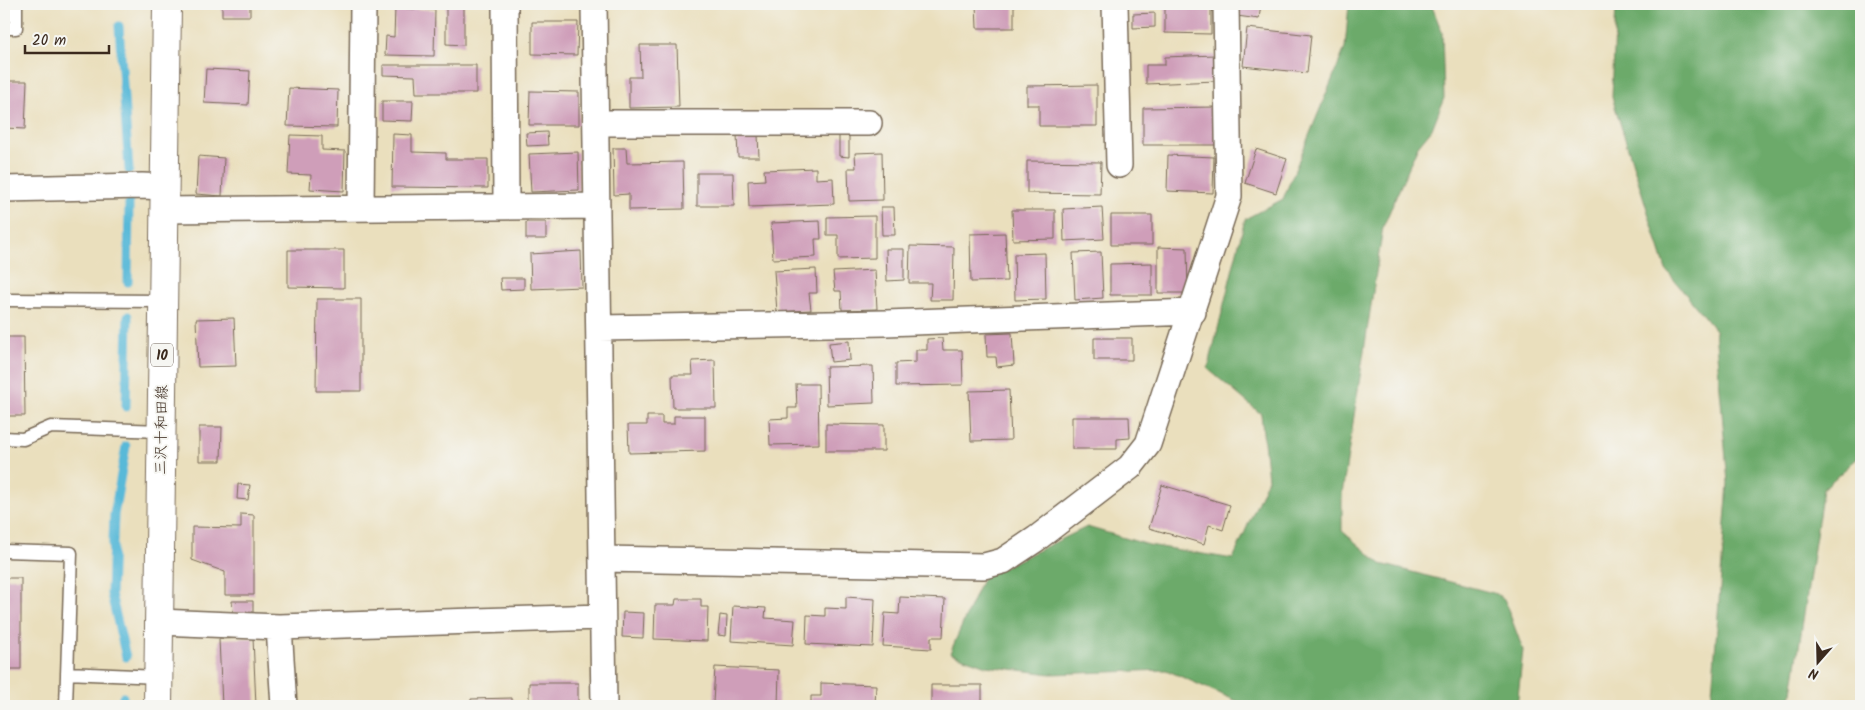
<svg xmlns="http://www.w3.org/2000/svg" width="1865" height="710" viewBox="0 0 1865 710" font-family="Kalam,'Klee One',sans-serif">
	<style>
		.forest { fill: #6caa6b; stroke: #546a44 }
		.lines { fill: none; stroke-linecap: round; stroke-linejoin: round }
		.stream { stroke: #59b9d8; stroke-width: 9 }
		.building { fill: #cf9eb9 }
		.service-casing { stroke: #786956; stroke-width: 15 }
		.minor-casing { stroke: #786956; stroke-width: 28 }
		.primary-casing { stroke: #786956; stroke-width: 30 }
		.service { stroke: #fff; stroke-width: 12 }
		.minor { stroke: #fff; stroke-width: 25 }
		.primary { stroke: #fff; stroke-width: 28 }
		.labels { text-anchor: middle; stroke-width: 4; stroke-linejoin: round; paint-order: stroke }
		.shield { fill: #f6f6f2; stroke: #73675e; stroke-width: 1 }
		.shield-label { font-size: 14px; font-weight: bold; fill: #3b2a1e }
		.street-label { font-size: 15px; fill: #3b2a1e; stroke: #f6f6f2 }
	</style>
	<rect width="100%" height="100%" fill="#f6f6f2"/>
	<filter id="ink" filterUnits="userSpaceOnUse"><feTurbulence type="fractalNoise" baseFrequency=".02" numOctaves="2"/><feDisplacementMap in="SourceGraphic" scale="10" xChannelSelector="R" yChannelSelector="G"/><feConvolveMatrix kernelMatrix="1 2 1 2 8 2 1 2 1" color-interpolation-filters="sRGB"/></filter>
	<filter id="wash" filterUnits="userSpaceOnUse"><feTurbulence type="fractalNoise" baseFrequency=".0096" numOctaves="4" result="noise"/><feDisplacementMap in="SourceGraphic" scale="20" xChannelSelector="R" yChannelSelector="G"/><feGaussianBlur stdDeviation="1.12" result="paint"/><feColorMatrix in="noise" values="0 0 0 0 0 0 0 0 0 0 0 0 0 0 0 0 0 1.4 0 .05"/><feComposite in="paint" operator="in"/></filter>
	<g filter="url(#wash)">
		<rect width="100%" height="100%" fill="#eadfbd"/>
		<path class="forest" d="M1349 4H1431L1442 32 1444 98 1432 129 1418 146 1383 227 1342 494V531L1381 564 1497 594 1505 601 1523 650 1517 706H1248L1166 670 1051 674 986 666 950 653 983 577 1087 527 1149 545 1233 559 1268 479 1261 414 1208 369 1245 219 1283 199 1345 48Z
			M1616 4H1861V455L1823 489 1790 706H1711L1728 483 1715 330 1666 270 1612 97Z"/>
		<g class="lines">
			<path class="stream" d="M119 26 129 170
				M128 282 129 203
				M126 407 128 316
				M126 657 111 594 114 515 126 446
				M123 706V697"/>
		</g>
		<g id="blocks">
			<path class="building" d="M222 4H250V16H222Z
				M446 4H464V45L446 44Z
				M976 4H1014V28H977Z
				M1165 4H1211V34L1165 33Z
				M1238 4H1261L1259 19 1237 16Z
				M395 8 435 10 434 56 385 55 386 36 394 37Z
				M1155 13V27L1133 28V14Z
				M532 22H578L577 55 532 54Z
				M1247 28 1311 35 1307 73 1243 66Z
				M640 45H677L679 107 629 108V77H641Z
				M1215 55 1216 81 1146 84V65H1165V57Z
				M383 65H476V93H416L415 76 383 75Z
				M206 69 250 71 248 105 204 103Z
				M4 81H27L25 129 4 128Z
				M1097 85V126H1039V105H1027V86Z
				M289 88 338 90 337 127 287 126Z
				M530 91 579 92V125H529Z
				M382 101H413L412 121 382 120Z
				M1217 107 1218 145H1143V108Z
				M547 132 548 145 527 146 526 133Z
				M393 134 412 135V152L446 153V159H488V188L392 187Z
				M290 135 322 136V150L345 151 344 191 310 189 311 175 288 174Z
				M737 135H758L759 157H738Z
				M839 136H849V157L839 156Z
				M613 148H626L627 163 683 162 684 209 629 210V194L614 195Z
				M1256 149 1287 159 1276 193 1245 183Z
				M578 152 579 190 531 192 529 154Z
				M882 152 883 200 849 201 848 168H856L855 153Z
				M1168 155 1214 157 1213 193 1167 191Z
				M198 156 224 158 222 196 196 194Z
				M1027 161 1101 162 1100 194 1027 193Z
				M816 168V179L833 178 834 204 749 207 748 181 765 180 764 170Z
				M697 173H733L734 206H697Z
				M881 207H894L895 235H882Z
				M1102 207 1104 239 1064 241 1063 209Z
				M1012 210H1055V239L1013 240Z
				M1111 215H1152V245H1111Z
				M875 216V258L838 259V235H827V217Z
				M820 221 821 239H815L816 257 773 259 771 223Z
				M526 222H546V239H526Z
				M1005 233 1007 281 971 282 970 234Z
				M910 246 954 247 953 300H930L931 283H909Z
				M1158 247 1187 248 1188 293H1158Z
				M886 249H904V280L887 281Z
				M288 250H344V288L288 287Z
				M581 251 582 287 531 289 530 254Z
				M1101 252 1103 298 1075 300 1073 253Z
				M1045 253 1046 299 1015 300 1014 254Z
				M1152 263V295H1110V264Z
				M816 269 817 293H809L811 310 777 312 774 271Z
				M875 270 877 309 842 310 841 291H835L833 272Z
				M500 278H524V289L501 290Z
				M317 299H361V391H316Z
				M234 318 236 366 198 367 196 319Z
				M1012 333 1014 365 997 367 996 357H987L986 334Z
				M4 337H24L25 416H4Z
				M942 338 943 350H962L963 385 896 386V363L916 362V350H927V339Z
				M1094 338H1132V360H1094Z
				M849 341 850 360 831 362 829 343Z
				M715 360 716 408H673L672 375H693L692 361Z
				M873 366 874 403 827 405 826 367Z
				M796 384H818L819 444 770 445 769 419 788 418V408H797Z
				M1009 390 1011 440 971 441 969 391Z
				M647 416H662V424H674V416H705V451L629 453 628 425H647Z
				M1072 417H1129L1130 438 1117 439V449H1072Z
				M826 424 884 425V451H826Z
				M199 427H222L221 461H199Z
				M238 484 250 485 248 500 237 499Z
				M1162 485 1230 505 1223 530 1209 525 1204 544 1149 528Z
				M241 514 254 515V595H225V572L192 560V527L241 528Z
				M4 578H21V669H6V701H4Z
				M846 597 875 599 873 647 806 644 807 615 825 616V608L846 609Z
				M900 597 945 599 943 637H931V649L883 646 885 613 899 614Z
				M676 599H701V607H708L707 641 654 639 655 605H675Z
				M232 601H253V613H233Z
				M733 606 766 608 765 618 795 620 793 645 731 641Z
				M623 612 644 613 643 638 622 637Z
				M720 615 727 616 726 636 718 635Z
				M253 638 256 706H222L219 639Z
				M715 667 779 670 778 706 713 703Z
				M529 683H578V706H529Z
				M821 683 876 685 875 706H811V696H821Z
				M931 685H982V706H931Z
				M512 698V706H471V699Z"/>
		</g>
	</g>
	<g filter="url(#ink)">
		<use href="#blocks" fill-opacity="0" stroke="#786956" stroke-width="1"/>
		<g class="lines">
			<g class="service-casing">
				<path id="service" d="M4 28H16V4
					M4 300 163 301
					M4 438 23 439 51 427 161 431
					M4 551 71 553 66 706
					M67 673 158 677"/>
			</g>
			<g class="minor-casing">
				<path id="minor" d="M505 4 506 206
					M594 4 604 706
					M1115 4 1119 165
					M596 123H869
					M4 189 142 186 165 187
					M361 207 363 4
					M164 210 597 206
					M600 328 886 323 1193 312
					M602 559 984 566 1003 561 1036 539 1130 467 1148 444 1229 196 1226 4
					M159 622 279 627 602 617
					M279 627 284 706"/>
			</g>
			<g class="primary-casing">
				<path id="primary" d="M158 706 167 4"/>
			</g>
			<use href="#service" class="service"/>
			<use href="#minor" class="minor"/>
			<use href="#primary" class="primary"/>
		</g>
	</g>
	<g class="labels">
		<rect class="shield" x="151" y="343.5" width="22" height="23" rx="4"/>
		<g class="shield-label">
			<text x="162" y="360">10</text>
		</g>
		<g class="street-label">
			<text transform="translate(161 430) rotate(-89)" y="5">三沢十和田線</text>
		</g>
	</g>
	<rect width="1865" height="710" fill="none" stroke="#f6f6f2" stroke-width="20"/>
	<g transform="translate(1818 662) rotate(200)" stroke="#f6f6f2" stroke-width="4" paint-order="stroke">
	<path d="M0-4L9 19L0 12L-9 19Z" fill="#3b2a1e"/>
	<text y="-8" font-size="14" font-weight="bold" text-anchor="middle" fill="#3b2a1e">N</text>
	</g>
	<path d="M25 45v8h84v-8" fill="none" stroke="#3b2a1e" stroke-width="2.5"/>
	<text x="32" y="45" font-size="15" fill="#3b2a1e" stroke="#f6f6f2" stroke-width="4" paint-order="stroke">20 m</text>
</svg>
